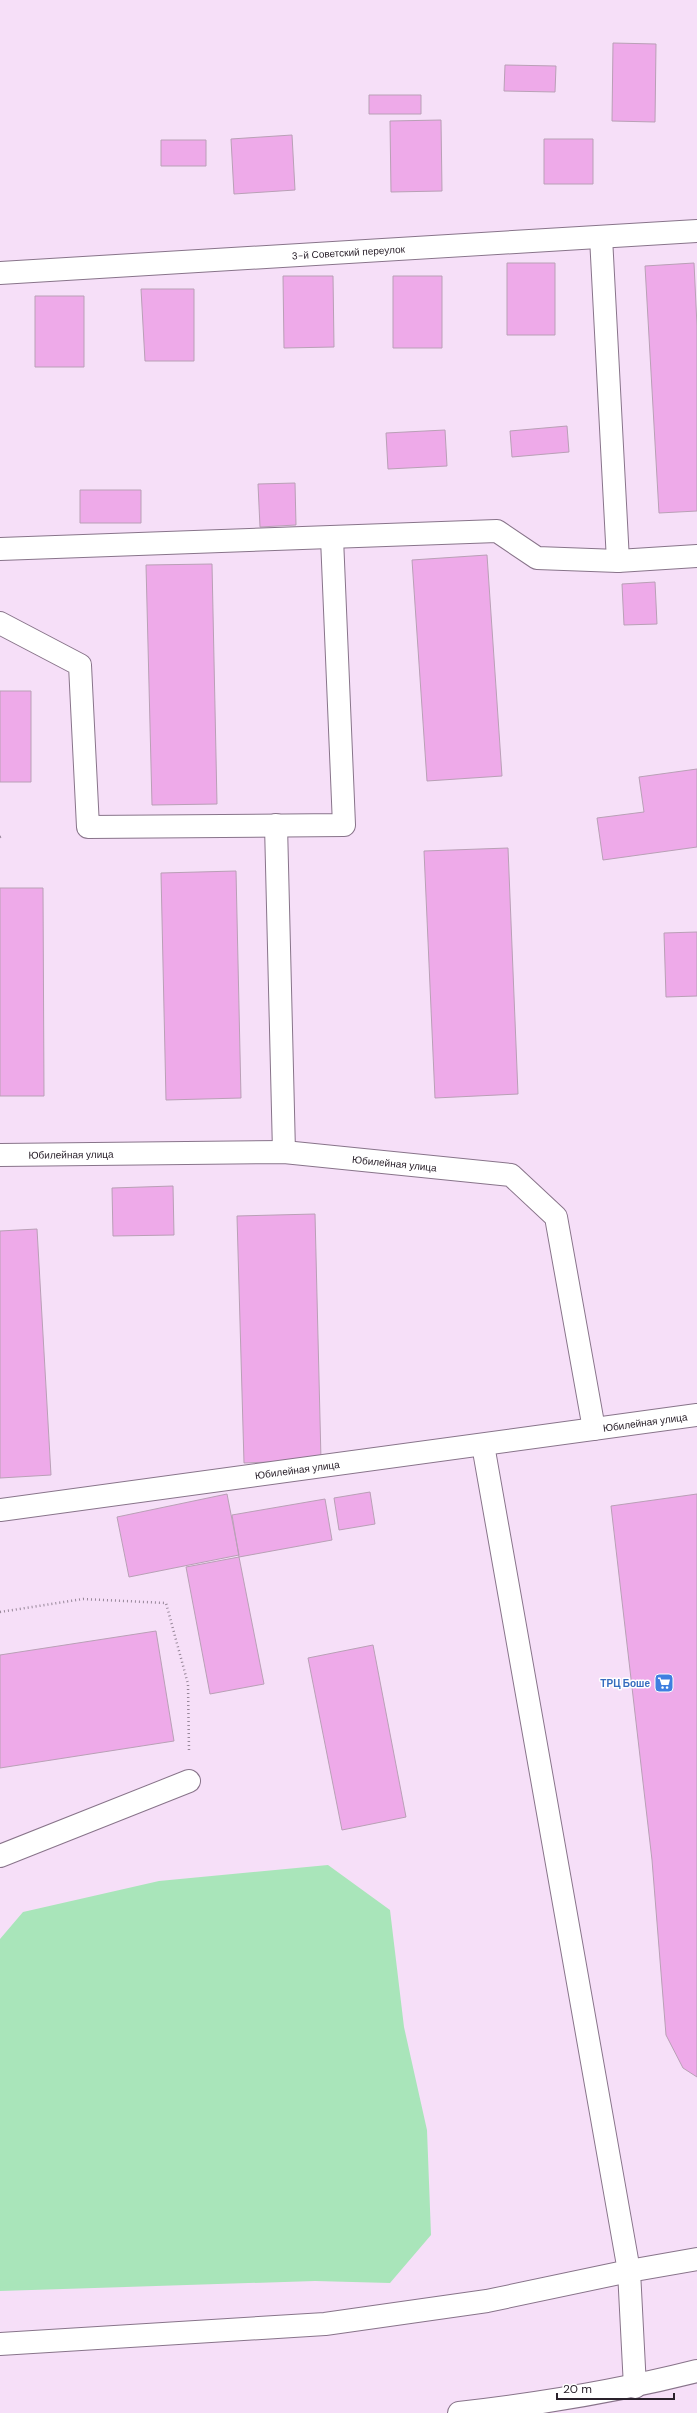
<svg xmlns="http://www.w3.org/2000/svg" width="697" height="2413" viewBox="0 0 697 2413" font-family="'DM Sans',sans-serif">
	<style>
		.green { fill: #a9e5ba }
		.building { fill: #eeaae9; stroke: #b9a0b6 }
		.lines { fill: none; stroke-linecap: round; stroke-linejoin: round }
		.minor-casing { stroke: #88748a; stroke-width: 24 }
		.path { stroke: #978799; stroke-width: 2.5; stroke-dasharray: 1 3; stroke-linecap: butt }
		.minor { stroke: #fff; stroke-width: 22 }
		.labels { text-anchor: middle; stroke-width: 3; stroke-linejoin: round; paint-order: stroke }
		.street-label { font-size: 10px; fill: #2a212b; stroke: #fff }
		.shop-label { font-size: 10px; font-weight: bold; fill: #366cbe; stroke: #fff; text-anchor: end }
	</style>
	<rect width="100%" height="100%" fill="#f6dff8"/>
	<path class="green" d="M328 1865 390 1910 404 2027 427 2130 431 2235 390 2283 315 2281 0 2291V1939L23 1912 159 1881Z"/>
	<path class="building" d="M613 43 656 44 655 122 612 121Z
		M505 65 556 66 555 92 504 91Z
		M369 95H421V114H369Z
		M441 120 442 191 391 192 390 121Z
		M292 135 295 190 234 194 231 139Z
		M544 139H593V184H544Z
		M161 140H206V166H161Z
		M507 263H555V335H507Z
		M694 263 697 326V511L659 513 645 266Z
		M283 276H333L334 347 284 348Z
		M393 276H442V348H393Z
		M141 289H194V361H145Z
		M35 296H84V367H35Z
		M567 426 569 452 512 457 510 431Z
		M445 430 447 466 388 469 386 433Z
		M295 483 296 525 260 527 258 484Z
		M80 490H141V523H80Z
		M487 555 502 776 427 781 412 560Z
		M212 564 217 804 152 805 146 565Z
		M655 582 657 624 624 625 622 584Z
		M0 691H31V782H0Z
		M697 769V847L603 860 597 818 644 812 639 777Z
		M508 848 518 1094 435 1098 424 851Z
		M236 871 241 1098 166 1100 161 873Z
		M0 888H43L44 1096H0Z
		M697 932V996L666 997 664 933Z
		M173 1186 174 1235 113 1236 112 1188Z
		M315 1214 321 1460 244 1463 237 1216Z
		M37 1229 51 1475 0 1478V1231Z
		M370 1492 375 1524 339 1530 334 1498Z
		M227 1494 239 1555 129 1577 117 1517Z
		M697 1494V2077L683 2068 666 2035 652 1860 611 1506Z
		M325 1499 332 1540 239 1557 232 1515Z
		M239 1557 264 1684 210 1694 186 1567Z
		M156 1631 174 1741 0 1768V1655Z
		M373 1645 406 1817 342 1830 308 1658Z"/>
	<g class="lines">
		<g class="minor-casing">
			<g id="minor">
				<path d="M601 237 618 561"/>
				<path id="s1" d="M0 273 697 231"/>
				<path d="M0 549 497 531 537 558 618 561 697 556"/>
				<path d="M0 623 80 665 88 827 344 825 332 538"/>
				<path d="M276 825 284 1152"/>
				<path id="s2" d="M0 1155 284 1152 511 1175 556 1217 594 1429"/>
				<path id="s3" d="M0 1510 697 1415"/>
				<path d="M0 1856 189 1781"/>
				<path d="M0 2344 325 2324 487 2301 629 2271 483 1445"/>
				<path d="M635 2387 629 2271 697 2259"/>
				<path d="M459 2413C539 2404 618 2391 697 2371"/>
			</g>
		</g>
		<path class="path" d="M0 837 3 836
			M0 1612 83 1599 166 1603 188 1684 189 1751"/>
		<use href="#minor" class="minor"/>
	</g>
	<defs>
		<g id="supermarket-square" transform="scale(1)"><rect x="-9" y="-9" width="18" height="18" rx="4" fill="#3f7fe0" stroke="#fff"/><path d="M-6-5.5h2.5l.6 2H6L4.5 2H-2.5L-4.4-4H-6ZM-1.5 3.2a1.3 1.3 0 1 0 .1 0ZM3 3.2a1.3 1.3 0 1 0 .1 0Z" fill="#fff"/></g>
	</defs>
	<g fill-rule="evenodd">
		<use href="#supermarket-square" x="664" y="1683"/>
	</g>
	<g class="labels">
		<g class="street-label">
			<text dy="4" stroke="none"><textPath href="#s1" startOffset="349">3-й Советский переулок</textPath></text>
			<text dy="4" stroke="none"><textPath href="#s2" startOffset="71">Юбилейная улица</textPath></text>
			<text dy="4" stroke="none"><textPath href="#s2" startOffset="395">Юбилейная улица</textPath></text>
			<text dy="4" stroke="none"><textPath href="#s3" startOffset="651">Юбилейная улица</textPath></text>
			<text dy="4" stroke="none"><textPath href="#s3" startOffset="300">Юбилейная улица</textPath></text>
		</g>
		<g class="shop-label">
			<text x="650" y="1687">ТРЦ Боше</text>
		</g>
	</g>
	<path d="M557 2393v6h117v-6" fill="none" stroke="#2a212b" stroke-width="2"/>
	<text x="563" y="2393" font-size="12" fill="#2a212b" stroke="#ffffff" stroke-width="3" paint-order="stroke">20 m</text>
</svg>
